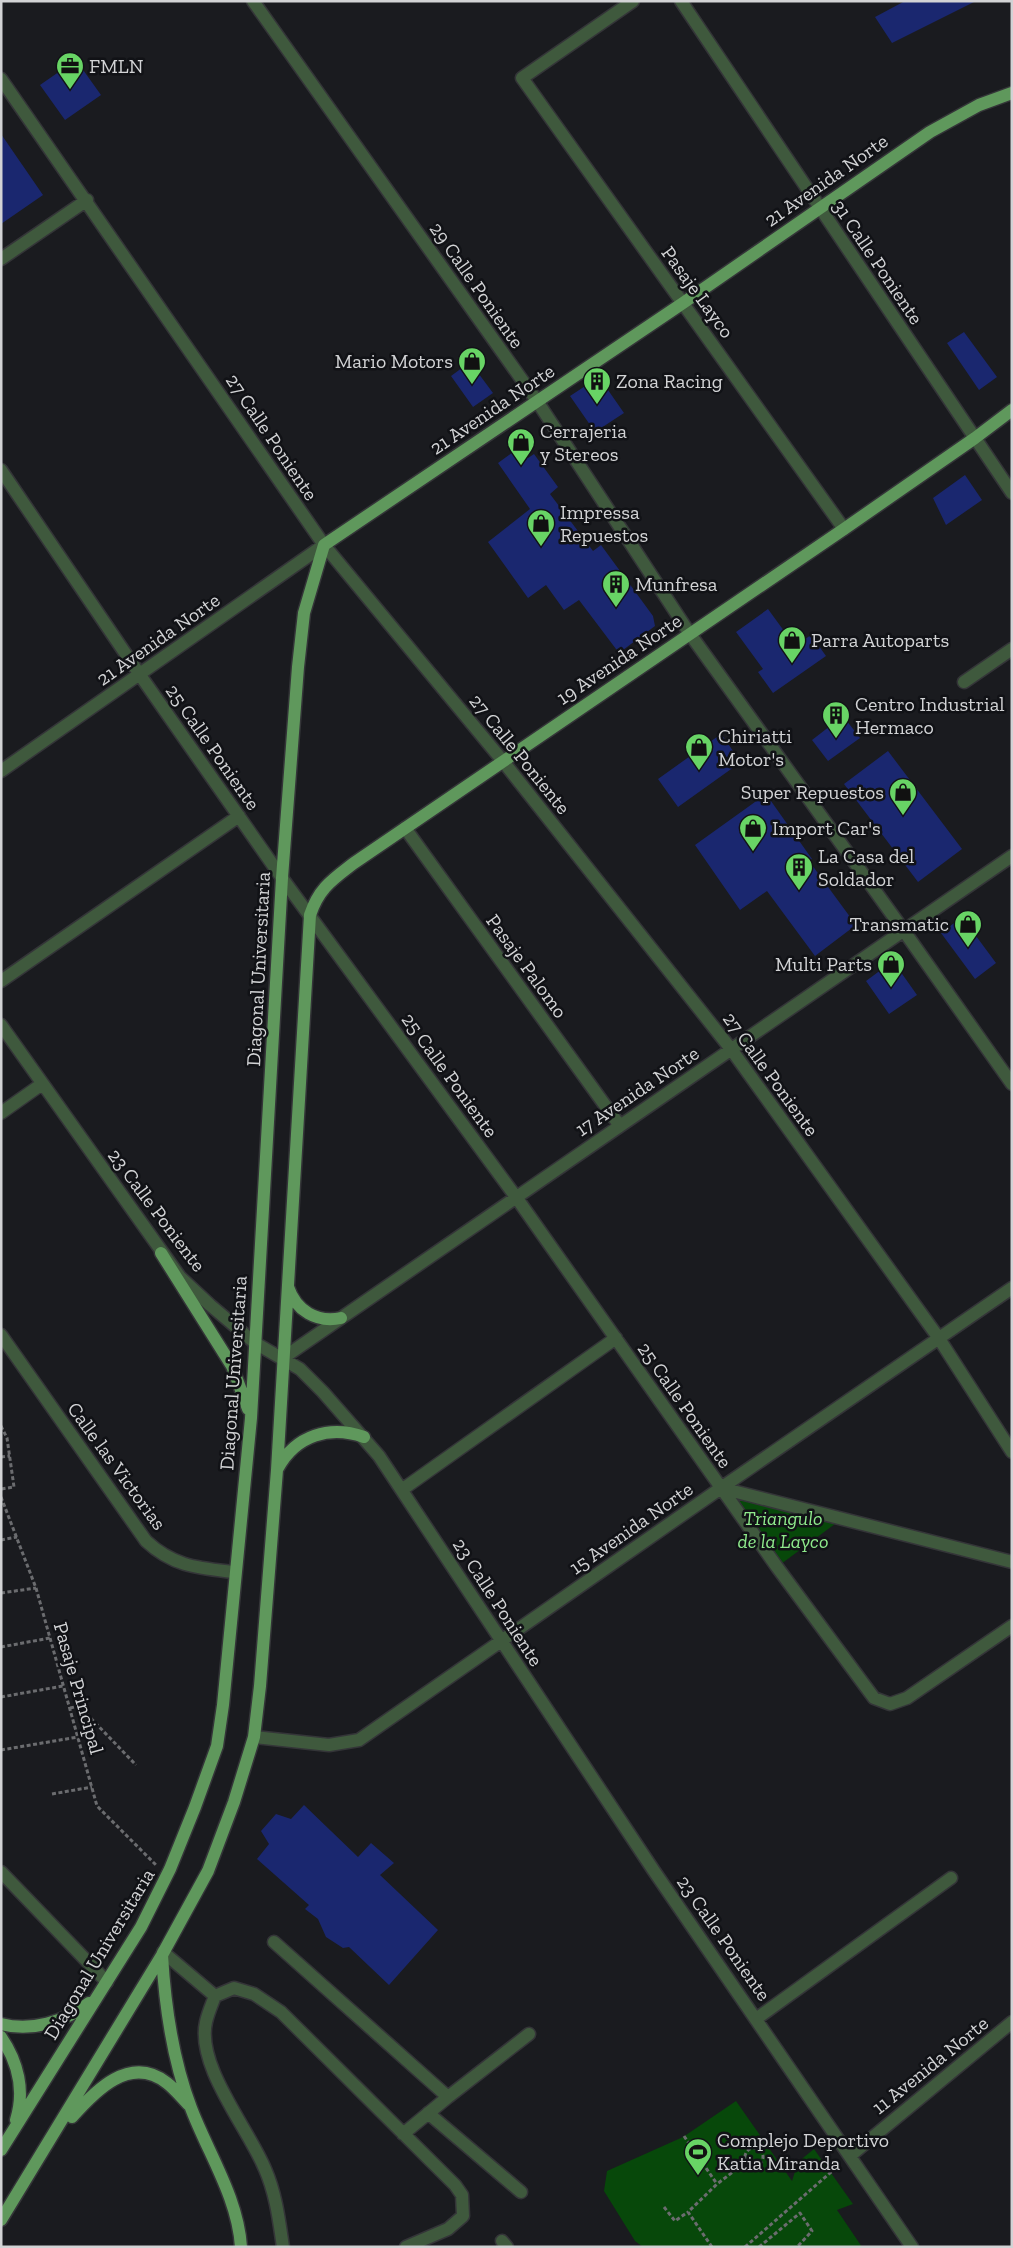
<svg xmlns="http://www.w3.org/2000/svg" width="1013" height="2248" viewBox="0 0 1013 2248" font-family="'Zilla Slab',serif">
	<style>
		.green { fill: #07480a }
		.building { fill: #1a276f }
		.lines { fill: none; stroke-linecap: round; stroke-linejoin: round }
		.minor-casing { stroke: #343538; stroke-width: 15 }
		.major-casing { stroke: #343538; stroke-width: 15 }
		.path { stroke: #6b6c6f; stroke-width: 3; stroke-dasharray: 4 2.5; stroke-linecap: butt }
		.minor { stroke: #3f593d; stroke-width: 12 }
		.major { stroke: #5f985c; stroke-width: 12 }
		.labels { text-anchor: middle; stroke-width: 5; stroke-linejoin: round; paint-order: stroke }
		.poi-label { font-size: 20px; fill: #d2d3d5; stroke: #111216; text-anchor: start }
		.street-label { font-size: 20px; fill: #d2d3d5; stroke: #111216 }
		.park-label { font-size: 20px; font-style: italic; fill: #8fea8c; stroke: #111216 }
	</style>
	<rect width="100%" height="100%" fill="#1a1b1f"/>
	<path class="green" d="M721 1488 843 1518 777 1567Z
		M736 2101 792 2181 798 2162 814 2149 853 2204 837 2210 862 2247H643L635 2241 604 2191 607 2171 683 2137Z"/>
	<path class="building" d="M905 1H976L892 43 875 17Z
		M76 60 101 95 65 120 40 85Z
		M1 134 43 195 1 224Z
		M964 332 997 377 979 390 947 343Z
		M470 362 493 393 473 407 451 376Z
		M599 377 624 413 595 432 570 396Z
		M520 447 528 458 534 454 558 487 550 494 593 551 601 545 653 616 655 626 619 653 579 600 564 610 546 585 528 598 488 542 530 509 498 463Z
		M965 475 982 500 946 525 933 498Z
		M768 609 795 646 811 635 826 656 773 693 758 672 763 669 736 632Z
		M843 716 860 738 828 761 812 740Z
		M721 734 741 762 678 807 658 779Z
		M888 751 962 849 918 882 844 784Z
		M766 794 812 859 809 861 856 925 815 956 767 891 740 910 695 845Z
		M962 917 996 963 975 979 941 933Z
		M893 961 917 995 889 1014 866 981Z
		M304 1805 358 1857 371 1843 394 1863 380 1875 438 1930 389 1985 349 1947 343 1948 326 1937 318 1919 305 1909 309 1905 257 1859 269 1844 261 1831 276 1814 291 1819Z"/>
	<g class="lines">
		<g class="minor-casing">
			<path id="minor" d="M253 1 537 401 690 634 904 931 1012 1084
				M633 1 522 78 844 529
				M681 1 1012 493
				M1 79 324 545 502 760 731 1049 938 1337 1012 1452
				M1 259 87 200
				M1 470 140 675 282 878 516 1197 777 1567 874 1698 890 1704 907 1698 1012 1626
				M964 682 1012 649
				M1 771 324 545
				M405 828 620 1126
				M1 981 239 816
				M1 1025 180 1277 210 1305 255 1343 300 1369 323 1392 379 1456 654 1871 912 2247
				M1 1113 42 1084
				M1 1335 146 1541C174 1567 199 1568 234 1572
				M283 1358 1012 856
				M721 1488 1012 1562
				M403 1489 616 1338
				M254 1737 329 1745 359 1740 721 1488 1012 1288
				M1 1872 107 1982
				M274 1942 448 2097 403 2134
				M163 1952 215 1996
				M756 2019 951 1878
				M448 2097 529 2034
				M428 2113 521 2192
				M850 2156 1012 2022
				M502 2241 507 2247
				M283 2247C279 2220 276 2194 265 2169 248 2128 196 2066 206 2022 208 2013 212 2004 215 1996L234 1988 254 1994 281 2012 455 2185 462 2195 463 2216 448 2229 406 2247"/>
		</g>
		<g class="major-casing">
			<path id="major" d="M161 1253 232 1366 248 1409
				M288 1287C296 1311 317 1323 341 1318
				M278 1468C296 1435 330 1425 364 1437
				M162 1955C165 2007 172 2058 191 2108 208 2153 238 2198 241 2247
				M1 2024C31 2032 65 2022 89 2003
				M1 2037C18 2062 25 2091 16 2120
				M72 2117C95 2091 130 2054 167 2083 175 2089 182 2098 189 2105
				M1 2150 141 1927 170 1869 195 1807 217 1746 223 1705 251 1418 282 878 298 667 304 613 324 545 683 303 930 132 979 105 1012 93
				M1 2220 162 1955 208 1871 234 1802 254 1737 260 1686 277 1470 310 915C319 888 332 880 354 863L844 529 975 438 1012 410"/>
		</g>
		<path class="path" d="M1 1426 7 1438 14 1487 1 1489
			M1 1457 10 1456
			M1 1497 36 1588 97 1806 156 1865
			M1 1540 17 1537
			M1 1593 36 1588
			M1 1647 50 1638
			M1 1697 63 1686
			M70 1708 79 1706 136 1765
			M1 1750 78 1737
			M52 1794 92 1787
			M684 2136 717 2184
			M745 2157a9 9 0 1 1 18 0a9 9 0 1 1-18 0Z
			M664 2207 675 2221 688 2212
			M712 2247 688 2212 717 2184 746 2162
			M745 2247 838 2166
			M759 2247 800 2213 812 2231 797 2247"/>
		<use href="#minor" class="minor"/>
		<use href="#major" class="major"/>
	</g>
	<defs>
		<g id="office-pin" transform="scale(1.4375)"><path d="M0 17L-7.5 6A9.5 9.5 0 1 1 7.5 6Z" fill="#68d465" stroke="#111216"/><path d="M-6-3h4V-5.5h4V-3h4V5H-6ZM-1-4.5V-3h2v-1.5ZM-6 0V1H6V0Z" fill="#111"/></g>
		<g id="shop-pin" transform="scale(1.4375)"><path d="M0 17L-7.5 6A9.5 9.5 0 1 1 7.5 6Z" fill="#68d465" stroke="#111216"/><path d="M-5-2.5h2.3a2.7 3.5 0 0 1 5.4 0H5L5.5 6h-11ZM-1.5-2.5h3a1.5 2.3 0 0 0-3 0Z" fill="#111"/></g>
		<g id="building-pin" transform="scale(1.4375)"><path d="M0 17L-7.5 6A9.5 9.5 0 1 1 7.5 6Z" fill="#68d465" stroke="#111216"/><path d="M-4-6H4V6H1V3H-1V6H-4ZM-2.5-4.3h1.7v1.8h-1.7ZM.8-4.3h1.7v1.8H.8ZM-2.5-1h1.7V.8h-1.7ZM.8-1h1.7V.8H.8Z" fill="#111"/></g>
		<g id="stadium-pin" transform="scale(1.4375)"><path d="M0 17L-7.5 6A9.5 9.5 0 1 1 7.5 6Z" fill="#68d465" stroke="#111216"/><path d="M0-5a6.5 5 0 1 0 0 10a6.5 5 0 1 0 0-10ZM-3.5-1.8h7v3.6h-7Z" fill="#111"/></g>
	</defs>
	<g fill-rule="evenodd">
		<use href="#office-pin" x="70" y="66"/>
		<use href="#shop-pin" x="472" y="361"/>
		<use href="#building-pin" x="597" y="381"/>
		<use href="#shop-pin" x="521" y="442"/>
		<use href="#shop-pin" x="541" y="523"/>
		<use href="#building-pin" x="616" y="584"/>
		<use href="#shop-pin" x="792" y="640"/>
		<use href="#building-pin" x="836" y="715"/>
		<use href="#shop-pin" x="699" y="747"/>
		<use href="#shop-pin" x="903" y="792"/>
		<use href="#shop-pin" x="753" y="828"/>
		<use href="#building-pin" x="799" y="867"/>
		<use href="#shop-pin" x="968" y="924"/>
		<use href="#shop-pin" x="891" y="964"/>
		<use href="#stadium-pin" x="698" y="2152"/>
	</g>
	<g class="labels">
		<g class="poi-label">
			<text x="89" y="73">FMLN</text>
			<text x="453" y="368" text-anchor="end">Mario Motors</text>
			<text x="616" y="388">Zona Racing</text>
			<text x="540" y="438">Cerrajeria<tspan x="540" dy="23">y Stereos</tspan></text>
			<text x="560" y="519">Impressa<tspan x="560" dy="23">Repuestos</tspan></text>
			<text x="635" y="591">Munfresa</text>
			<text x="811" y="647">Parra Autoparts</text>
			<text x="855" y="711">Centro Industrial<tspan x="855" dy="23">Hermaco</tspan></text>
			<text x="718" y="743">Chiriatti<tspan x="718" dy="23">Motor's</tspan></text>
			<text x="884" y="799" text-anchor="end">Super Repuestos</text>
			<text x="772" y="835">Import Car's</text>
			<text x="818" y="863">La Casa del<tspan x="818" dy="23">Soldador</tspan></text>
			<text x="949" y="931" text-anchor="end">Transmatic</text>
			<text x="872" y="971" text-anchor="end">Multi Parts</text>
			<text x="717" y="2147">Complejo Deportivo<tspan x="717" dy="23">Katia Miranda</tspan></text>
		</g>
		<g class="street-label">
			<text transform="translate(826 180) rotate(-35)" y="7">21 Avenida Norte</text>
			<text transform="translate(878 262) rotate(56)" y="7">31 Calle Poniente</text>
			<text transform="translate(477 285) rotate(55)" y="7">29 Calle Poniente</text>
			<text transform="translate(698 292) rotate(54)" y="7">Pasaje Layco</text>
			<text transform="translate(492 409) rotate(-34)" y="7">21 Avenida Norte</text>
			<text transform="translate(272 437) rotate(56)" y="7">27 Calle Poniente</text>
			<text transform="translate(158 639) rotate(-35)" y="7">21 Avenida Norte</text>
			<text transform="translate(619 659) rotate(-34)" y="7">19 Avenida Norte</text>
			<text transform="translate(213 747) rotate(55)" y="7">25 Calle Poniente</text>
			<text transform="translate(520 754) rotate(51)" y="7">27 Calle Poniente</text>
			<text transform="translate(527 966) rotate(54)" y="7">Pasaje Palomo</text>
			<text transform="translate(258 969) rotate(-87)" y="7">Diagonal Universitaria</text>
			<text transform="translate(771 1074) rotate(54)" y="7">27 Calle Poniente</text>
			<text transform="translate(450 1075) rotate(54)" y="7">25 Calle Poniente</text>
			<text transform="translate(637 1091) rotate(-34)" y="7">17 Avenida Norte</text>
			<text transform="translate(157 1210) rotate(53)" y="7">23 Calle Poniente</text>
			<text transform="translate(233 1373) rotate(-86)" y="7">Diagonal Universitaria</text>
			<text transform="translate(685 1405) rotate(55)" y="7">25 Calle Poniente</text>
			<text transform="translate(117 1466) rotate(54)" y="7">Calle las Victorias</text>
			<text transform="translate(631 1528) rotate(-35)" y="7">15 Avenida Norte</text>
			<text transform="translate(498 1602) rotate(57)" y="7">23 Calle Poniente</text>
			<text transform="translate(79 1688) rotate(74)" y="7">Pasaje Principal</text>
			<text transform="translate(724 1938) rotate(55)" y="7">23 Calle Poniente</text>
			<text transform="translate(99 1954) rotate(-59)" y="7">Diagonal Universitaria</text>
			<text transform="translate(930 2065) rotate(-39)" y="7">11 Avenida Norte</text>
		</g>
		<g class="park-label">
			<text x="783" y="1525">Triangulo<tspan x="783" dy="23">de la Layco</tspan></text>
		</g>
	</g>
	<rect width="1013" height="2248" fill="none" stroke="#d2d3d5" stroke-width="5"/>
</svg>
